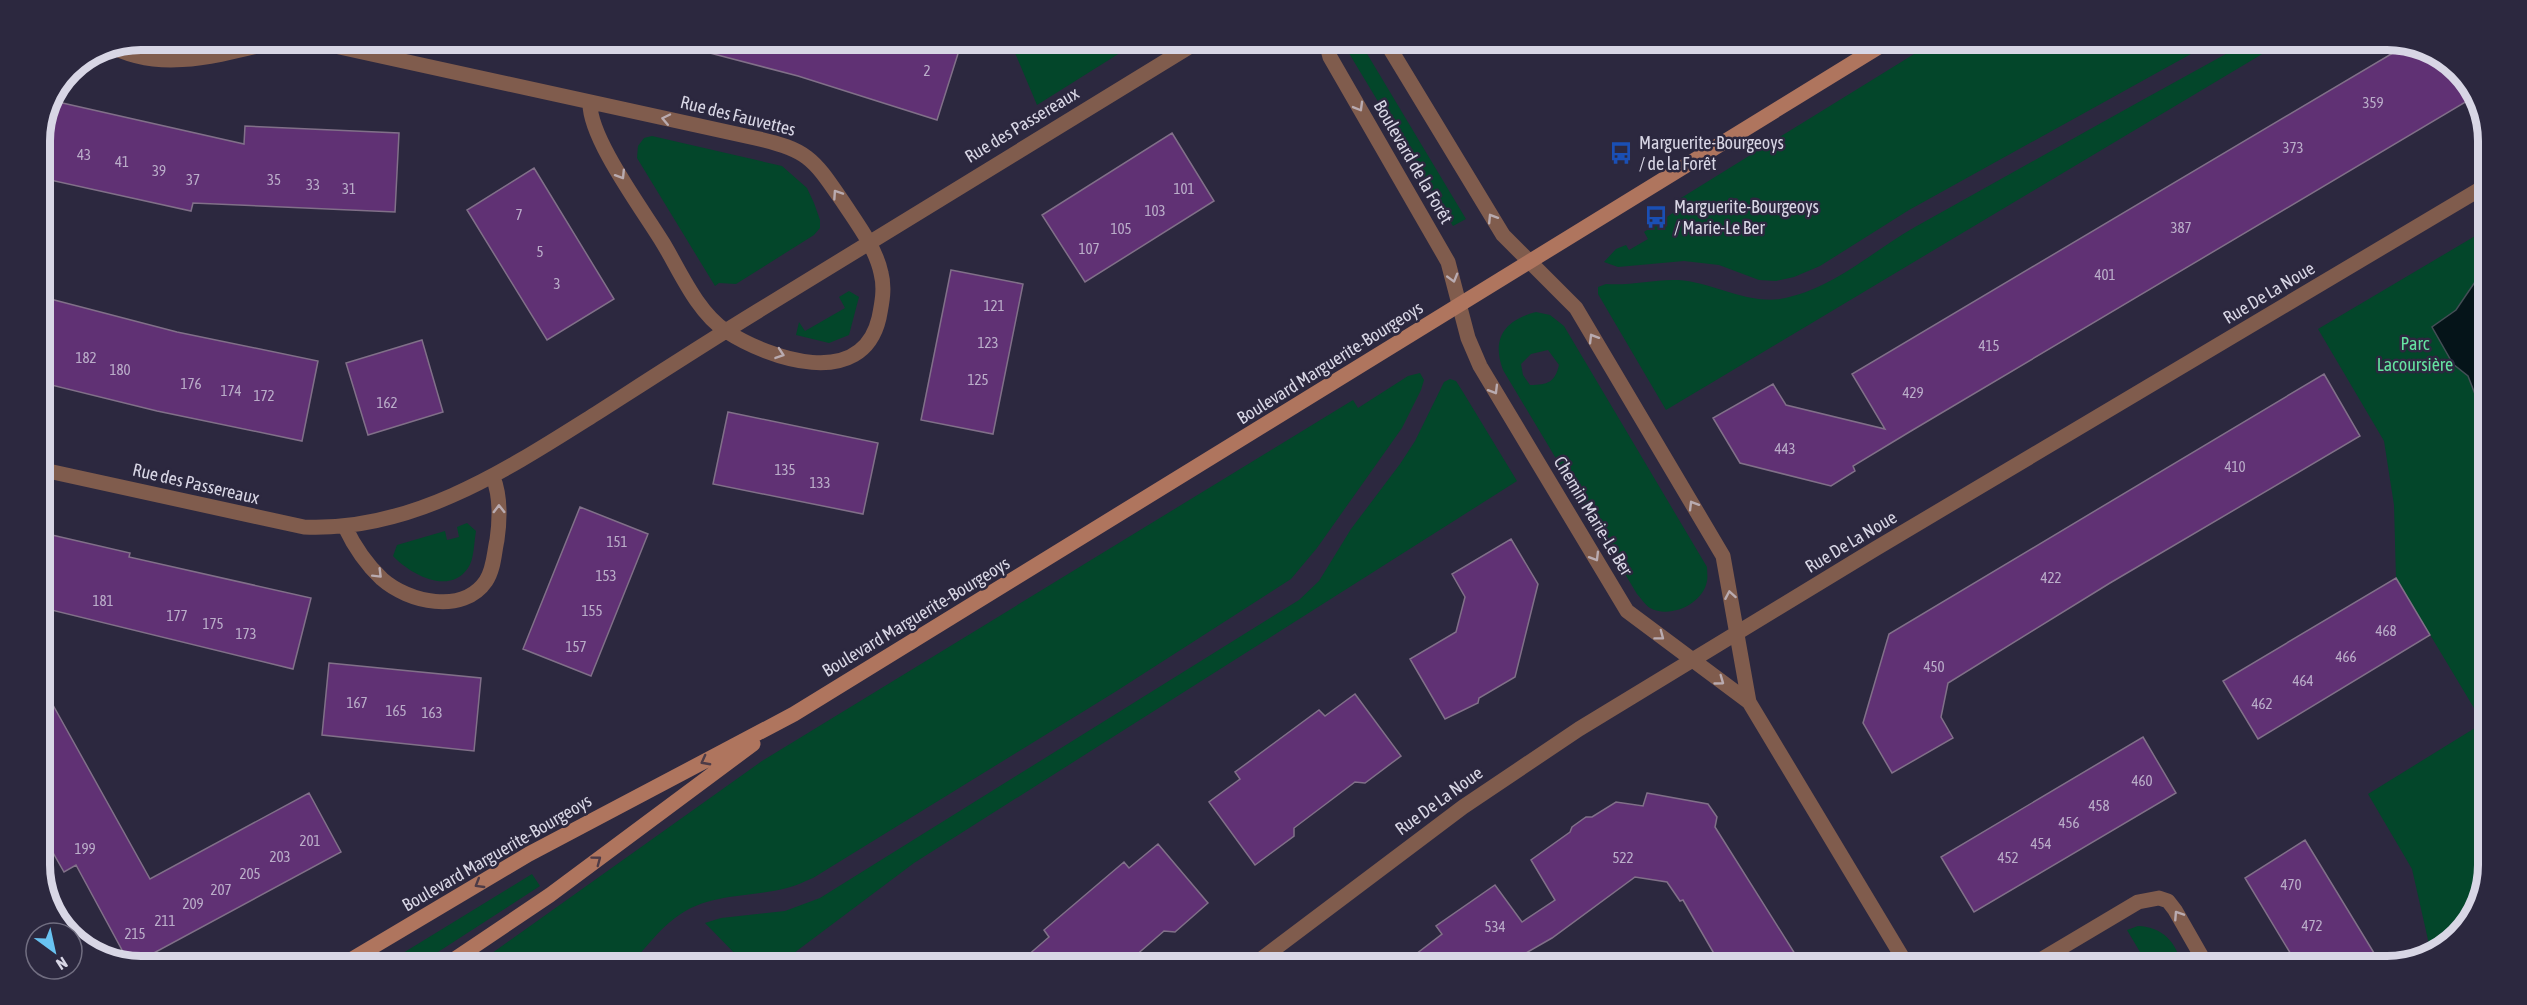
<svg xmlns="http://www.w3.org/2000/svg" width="2527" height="1005" viewBox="0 0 2527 1005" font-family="'Asap Condensed',sans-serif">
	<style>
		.green { fill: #03462a; fill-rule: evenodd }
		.water { fill: #051419; stroke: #444e56; stroke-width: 1.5 }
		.building { fill: #603174; stroke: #817089; stroke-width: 1.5 }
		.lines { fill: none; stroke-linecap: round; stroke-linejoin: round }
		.street { stroke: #805c4d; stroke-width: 15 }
		.secondary { stroke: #af755e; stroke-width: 15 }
		.oneway { stroke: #b9abb0 }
		.oneway2 { stroke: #4d3b47 }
		.labels { text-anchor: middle; stroke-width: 5; stroke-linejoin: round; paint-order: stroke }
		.number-label { font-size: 15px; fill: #baadc9 }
		.street-label { font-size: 18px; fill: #d8d6e5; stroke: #2c283f }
		.poi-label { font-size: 18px; fill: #d8d6e5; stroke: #2c283f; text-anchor: start }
		.park-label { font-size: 18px; fill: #65e4a2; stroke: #2c283f }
		.rim { fill: none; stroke: #d8d6e5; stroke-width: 8 }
	</style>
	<rect width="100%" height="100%" fill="#2c283f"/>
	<path class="green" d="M1010 41H1139L1037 105Z
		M1360 42 1466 219 1453 226 1347 50Z
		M1932 43 2209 44 1909 210 1820 266 1794 277 1776 281 1759 280 1719 265 1684 261 1618 267 1604 262 1616 249 1626 245 1629 250 1648 239 1644 232 1685 205 1681 198Z
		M2244 44H2279L1666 410 1598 294V287L1606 284C1630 286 1654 279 1678 280 1711 282 1747 304 1780 299 1832 290 1871 252 1915 227 2025 166 2134 104 2244 44Z
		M652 136 782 166 807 188 814 203 820 220V228L814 235 736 284 719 283 715 286 637 158 638 146 644 138Z
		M2487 229 2483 898 2443 949 2431 953 2412 869 2368 794 2483 723 2396 578 2394 505 2384 441 2318 329Z
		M849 291 859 297 849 335 829 343 796 335 799 322 805 331 845 308 839 297Z
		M1536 312 1550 315 1564 326 1707 567C1707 572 1708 577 1707 581 1703 604 1670 619 1650 608 1645 605 1641 598 1637 594L1503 370C1491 338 1505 320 1536 312ZM1548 350 1559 365C1555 382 1548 385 1530 385L1523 375 1521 364 1531 354Z
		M1420 373 1424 380 1421 390 1402 428 1317 548 1291 579 1115 692 813 878C805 881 796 886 787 888 749 898 708 892 675 918 659 930 646 947 633 962L481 961 762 761 1353 400 1358 408 1408 376Z
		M1450 379 1456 381 1463 392 1517 481 914 863 782 962H743L705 923 721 918 785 911 820 898 1299 600 1319 581 1351 529 1400 464 1415 441 1444 382Z
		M467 523 476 531C474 542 474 560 468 568 449 596 410 574 393 556L397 545 445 531 447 540 459 537 457 527Z
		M532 874 540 886 424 961H390Z
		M2138 926C2162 927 2177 942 2181 965H2129L2143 957 2127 930Z"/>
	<path class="water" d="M2487 272 2485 477 2482 473 2480 459V407L2468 376 2453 364 2432 327 2456 310 2477 279Z"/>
	<path class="building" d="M704 40H727L962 41 937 120 798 76 702 51Z
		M2408 44H2420L2467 78 2474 97 1911 431 1853 466 1855 471 1831 486 1740 463 1713 418 1773 384 1786 405 1885 429 1852 374Z
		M58 102 244 144 245 126 399 133 395 212 193 203 191 211 41 178Z
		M1172 133 1214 201 1085 282 1042 215Z
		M534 168 614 299 547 340 467 210Z
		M951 270 1023 284 993 434 921 420Z
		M39 296 177 332 318 361 302 441 157 411 39 382Z
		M422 340 443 412 368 435 346 363Z
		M2324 374 2360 436 2110 583 1948 683 1941 717 1953 738 1892 773 1863 723 1889 634Z
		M728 412 878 443 863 514 713 484Z
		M580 507 648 534 591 676 523 649Z
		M39 532 130 553 129 557 311 598 293 669 39 607Z
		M1511 539 1538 584 1515 677 1479 698 1478 703 1445 719 1410 659 1456 632 1465 597 1452 574Z
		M2396 578 2430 635 2258 739 2223 681Z
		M329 663 481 678 474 751 322 735Z
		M39 680 150 879 309 793 341 852 139 961H128L76 865 64 872 39 828Z
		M1355 694 1401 756 1365 783 1355 782 1294 828V836L1255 865 1209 802 1240 779 1235 772 1319 710 1325 716Z
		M2143 737 2176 793 1974 912 1941 857Z
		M1647 793 1708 804 1717 817 1715 827 1802 965 1720 964 1683 900 1680 901 1667 882 1635 877 1552 938 1507 964H1403L1442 934 1436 926 1495 885 1522 922 1555 900 1531 860 1570 832 1572 827 1586 817H1592L1616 802 1643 806Z
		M2305 840 2382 966H2298L2245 878Z
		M1158 844 1208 903 1175 932 1164 931 1127 963H1019L1049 937 1044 930 1124 862 1129 868Z"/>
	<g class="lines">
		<path class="street" d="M303 39 755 138C810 150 814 160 845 205 859 226 876 249 881 273 885 288 882 303 879 318 862 391 769 359 726 331 697 312 680 271 663 243 643 210 589 138 590 103
			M1326 42 1330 57 1448 262 1468 338 1480 366 1627 611 1749 702
			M1386 42 1503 235 1576 308 1723 556 1749 702 1907 965
			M109 45C163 76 231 51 288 39
			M39 469 304 527C413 532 508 469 597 413 650 379 704 344 758 311 904 221 1050 131 1197 42
			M345 527C354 546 367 565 382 579 408 602 463 615 486 581 494 569 494 553 497 540 500 519 501 497 493 477
			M1256 963 1463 807 1579 729 1875 549 2487 185
			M2032 965 2138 902 2159 898 2168 901 2175 910 2207 966"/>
		<path class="secondary" d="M349 961 529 854 794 714 1885 43
			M452 961 550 895 753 744"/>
	</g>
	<defs><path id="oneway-chevron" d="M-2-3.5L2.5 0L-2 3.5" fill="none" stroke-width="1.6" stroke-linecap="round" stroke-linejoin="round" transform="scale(1.5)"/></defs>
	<g class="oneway">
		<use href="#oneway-chevron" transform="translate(1359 107) rotate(60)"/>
		<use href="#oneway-chevron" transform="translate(666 119) rotate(-168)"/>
		<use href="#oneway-chevron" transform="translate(621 175) rotate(58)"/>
		<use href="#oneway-chevron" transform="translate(837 194) rotate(-124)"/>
		<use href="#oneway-chevron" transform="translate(1492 218) rotate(-122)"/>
		<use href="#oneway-chevron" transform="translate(1453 278) rotate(74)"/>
		<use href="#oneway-chevron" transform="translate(1593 338) rotate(-121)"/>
		<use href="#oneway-chevron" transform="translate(780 354) rotate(19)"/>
		<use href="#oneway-chevron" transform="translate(1494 390) rotate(59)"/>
		<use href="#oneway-chevron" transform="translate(1693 505) rotate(-121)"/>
		<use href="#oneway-chevron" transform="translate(499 509) rotate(-91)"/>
		<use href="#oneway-chevron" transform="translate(1595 557) rotate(59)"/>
		<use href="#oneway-chevron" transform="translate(378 574) rotate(45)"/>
		<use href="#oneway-chevron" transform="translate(1730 595) rotate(-100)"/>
		<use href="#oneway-chevron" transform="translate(1660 636) rotate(37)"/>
		<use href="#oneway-chevron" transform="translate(1720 681) rotate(36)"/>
		<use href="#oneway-chevron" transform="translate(2178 915) rotate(-123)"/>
	</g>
	<g class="oneway2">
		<use href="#oneway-chevron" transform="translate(705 761) rotate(152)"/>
		<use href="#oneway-chevron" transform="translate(597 860) rotate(-37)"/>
		<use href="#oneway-chevron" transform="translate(479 884) rotate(149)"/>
	</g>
	<defs>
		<g id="bus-bare" transform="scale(1.8)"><path d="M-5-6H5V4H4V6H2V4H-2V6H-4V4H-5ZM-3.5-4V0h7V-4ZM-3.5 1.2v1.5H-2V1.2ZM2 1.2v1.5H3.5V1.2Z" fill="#1a4fb4" stroke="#2c283f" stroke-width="2.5" paint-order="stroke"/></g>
	</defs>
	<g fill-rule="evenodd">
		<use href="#bus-bare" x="1621" y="153"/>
		<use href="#bus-bare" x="1656" y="217"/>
	</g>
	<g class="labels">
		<g class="number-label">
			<text x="927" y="76">2</text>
			<text x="2373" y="108">359</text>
			<text x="2293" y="153">373</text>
			<text x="84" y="160">43</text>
			<text x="122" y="167">41</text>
			<text x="159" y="176">39</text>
			<text x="193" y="185">37</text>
			<text x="274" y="185">35</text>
			<text x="313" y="190">33</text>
			<text x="349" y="194">31</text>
			<text x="1184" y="194">101</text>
			<text x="1155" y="216">103</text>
			<text x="519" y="220">7</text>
			<text x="2181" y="233">387</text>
			<text x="1121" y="234">105</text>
			<text x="1089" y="254">107</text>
			<text x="540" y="257">5</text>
			<text x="2105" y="280">401</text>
			<text x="557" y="289">3</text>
			<text x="994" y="311">121</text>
			<text x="988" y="348">123</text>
			<text x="1989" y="351">415</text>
			<text x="86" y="363">182</text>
			<text x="120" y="375">180</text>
			<text x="978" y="385">125</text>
			<text x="191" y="389">176</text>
			<text x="231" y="396">174</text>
			<text x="1913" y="398">429</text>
			<text x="264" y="401">172</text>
			<text x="387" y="408">162</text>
			<text x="1785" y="454">443</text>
			<text x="2235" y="472">410</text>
			<text x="785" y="475">135</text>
			<text x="820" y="488">133</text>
			<text x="617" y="547">151</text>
			<text x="606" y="581">153</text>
			<text x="2051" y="583">422</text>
			<text x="103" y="606">181</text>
			<text x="592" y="616">155</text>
			<text x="177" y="621">177</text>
			<text x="213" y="629">175</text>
			<text x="2386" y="636">468</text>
			<text x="246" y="639">173</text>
			<text x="576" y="652">157</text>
			<text x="2346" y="662">466</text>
			<text x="1934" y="672">450</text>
			<text x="2303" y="686">464</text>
			<text x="357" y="708">167</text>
			<text x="2262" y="709">462</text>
			<text x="396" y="716">165</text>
			<text x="432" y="718">163</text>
			<text x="2142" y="786">460</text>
			<text x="2099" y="811">458</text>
			<text x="2069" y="828">456</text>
			<text x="310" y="846">201</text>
			<text x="2041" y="849">454</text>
			<text x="85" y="854">199</text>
			<text x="280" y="862">203</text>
			<text x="1623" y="863">522</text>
			<text x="2008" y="863">452</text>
			<text x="250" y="879">205</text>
			<text x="2291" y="890">470</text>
			<text x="221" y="895">207</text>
			<text x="193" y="909">209</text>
			<text x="165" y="926">211</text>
			<text x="2312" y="931">472</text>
			<text x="1495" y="932">534</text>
			<text x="135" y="939">215</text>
		</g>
		<g class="street-label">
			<text transform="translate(738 116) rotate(14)" y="6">Rue des Fauvettes</text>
			<text transform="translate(1022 125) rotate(-31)" y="6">Rue des Passereaux</text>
			<text transform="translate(1413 162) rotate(60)" y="6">Boulevard de la Forêt</text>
			<text transform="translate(2269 293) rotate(-31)" y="6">Rue De La Noue</text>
			<text transform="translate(1330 363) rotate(-32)" y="6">Boulevard Marguerite-Bourgeoys</text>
			<text transform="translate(196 484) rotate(13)" y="6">Rue des Passereaux</text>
			<text transform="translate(1593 516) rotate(59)" y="6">Chemin Marie-Le Ber</text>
			<text transform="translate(1851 542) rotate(-31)" y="6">Rue De La Noue</text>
			<text transform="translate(916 617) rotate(-31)" y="6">Boulevard Marguerite-Bourgeoys</text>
			<text transform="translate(1439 801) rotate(-36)" y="6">Rue De La Noue</text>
			<text transform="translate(497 853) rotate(-30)" y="6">Boulevard Marguerite-Bourgeoys</text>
		</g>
		<g class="poi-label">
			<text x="1639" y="149">Marguerite-Bourgeoys<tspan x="1639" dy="21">/ de la Forêt</tspan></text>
			<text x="1674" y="213">Marguerite-Bourgeoys<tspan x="1674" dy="21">/ Marie-Le Ber</tspan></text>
		</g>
		<g class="park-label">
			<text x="2415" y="350">Parc<tspan x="2415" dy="21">Lacoursière</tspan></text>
		</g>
	</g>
	<path d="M0 0H2527V1005H0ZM141 50H2387A91 91 0 0 1 2478 141V865A91 91 0 0 1 2387 956H141A91 91 0 0 1 50 865V141A91 91 0 0 1 141 50Z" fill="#2c283f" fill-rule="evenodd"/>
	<path class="rim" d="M141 50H2387A91 91 0 0 1 2478 141V865A91 91 0 0 1 2387 956H141A91 91 0 0 1 50 865V141A91 91 0 0 1 141 50Z"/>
	<g transform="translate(54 951) rotate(147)"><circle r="28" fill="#2c283f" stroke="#716e81" stroke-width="1.5"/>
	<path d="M0-4.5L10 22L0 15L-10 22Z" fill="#69c3f1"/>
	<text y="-9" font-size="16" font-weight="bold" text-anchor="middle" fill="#d8d6e5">N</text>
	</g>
</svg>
